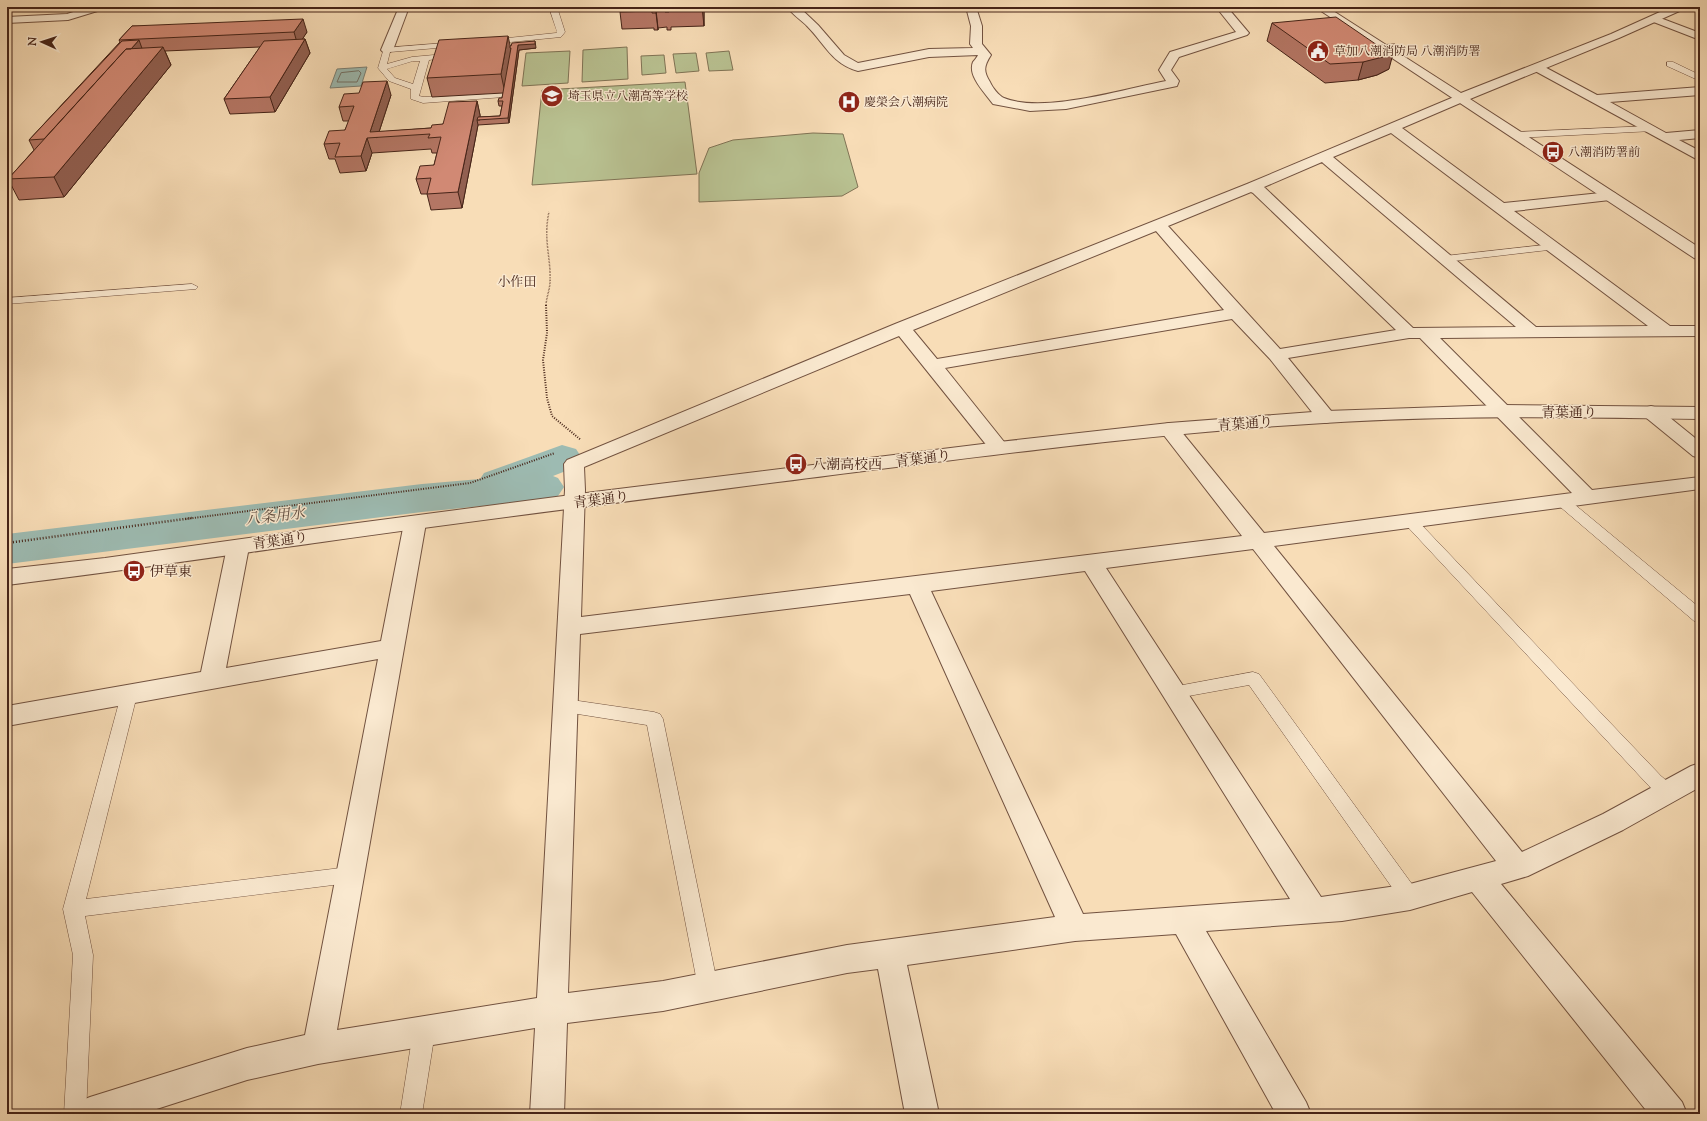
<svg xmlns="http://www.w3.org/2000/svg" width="1707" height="1121" viewBox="0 0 1707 1121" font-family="'Sorts Mill Goudy','Noto Serif JP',serif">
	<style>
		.green { fill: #b9c292; stroke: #807355 }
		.water { fill: #9dbbb2; stroke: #7a7f74 }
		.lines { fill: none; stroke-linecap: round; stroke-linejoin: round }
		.shore { stroke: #727065; stroke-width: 1 }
		.river { fill: #9dbbb2; fill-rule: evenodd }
		.service-casing { stroke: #725240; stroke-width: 1 }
		.minor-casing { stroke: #725240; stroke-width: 2 }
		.tertiary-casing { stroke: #725240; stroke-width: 2 }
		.path-far2 { stroke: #462418; stroke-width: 1.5; stroke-dasharray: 0.5 1; stroke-linecap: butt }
		.path-far1 { stroke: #462418; stroke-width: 2; stroke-dasharray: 1 1.5; stroke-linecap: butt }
		.path { stroke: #462418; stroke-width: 2.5; stroke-dasharray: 1 2; stroke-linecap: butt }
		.service { fill: #fae9d0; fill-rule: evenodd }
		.minor { fill: #fae9d0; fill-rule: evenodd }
		.tertiary { fill: #fae9d0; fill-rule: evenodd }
		.wall { fill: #b47664; stroke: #462418 }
		.shaded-wall { fill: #926051; stroke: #462418 }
		.building { fill: #d18974; stroke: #462418 }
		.labels { text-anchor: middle; stroke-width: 3; stroke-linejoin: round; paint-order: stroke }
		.far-poi-label { font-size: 12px; fill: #462418; stroke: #fae9d0; text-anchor: start }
		.far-quarter-label { font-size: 13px; fill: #462418; stroke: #fae9d0 }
		.street-label { font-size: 14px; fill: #462418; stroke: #fae9d0 }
		.poi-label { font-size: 14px; fill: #462418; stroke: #fae9d0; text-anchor: start }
		.water-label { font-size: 15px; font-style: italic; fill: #5c4a3e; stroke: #fae9d0 }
	</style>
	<rect width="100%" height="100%" fill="#f8ddb7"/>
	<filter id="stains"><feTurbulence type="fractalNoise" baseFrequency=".005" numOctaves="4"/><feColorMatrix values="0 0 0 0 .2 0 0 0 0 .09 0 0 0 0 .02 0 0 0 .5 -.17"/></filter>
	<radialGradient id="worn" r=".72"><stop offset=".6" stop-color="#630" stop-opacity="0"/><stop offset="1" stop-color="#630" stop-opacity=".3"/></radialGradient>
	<path class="green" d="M627 47 628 79 582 82 583 50Z
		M570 51 568 83 522 86 526 53Z
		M729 51 733 70 709 71 706 53Z
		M696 53 699 71 676 73 673 54Z
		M664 55 666 73 642 75 641 56Z
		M685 82 697 174 532 185 542 90Z
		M813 133 843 134 858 187 842 196 699 202V173L709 148 733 140Z"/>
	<path class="water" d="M367 67 361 86 330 88 337 69Z"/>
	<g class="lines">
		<path class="shore" d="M359 71 361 73 357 82H337L341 73Z"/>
		<path class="river" d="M562 445 576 449 582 458 576 467 553 476 558 478 564 487 558 496 543 500 422 512 7 564V534L422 484 480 479 484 473Z"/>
		<g class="service-casing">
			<path id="service" d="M549 7H557L565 32 561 37 489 44 485 42 489 40 556 33 557 32Z
				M457 42H460V46L390 52 387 64 412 57 456 53V57H453L429 60 419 96 424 97 501 92 505 95 504 97 423 103 411 99V89L389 81 378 68 384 48ZM413 61H420L413 84 395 78 387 69Z
				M1667 62H1673L1700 75V81L1667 66Z
				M1650 126 1653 127V131L1516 138 1511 135 1516 132Z
				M1553 244 1558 247 1557 249 1445 262 1440 259 1445 256Z
				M192 284 198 287 196 289 7 304V298Z
				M1563 497 1568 499 1700 608V623L1694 621 1558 505 1556 502 1558 499Z
				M1410 516 1415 518 1661 776 1674 787 1677 792 1674 797C1663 801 1657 793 1649 786L1405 524 1403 521 1405 518Z
				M1253 672 1259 674 1417 891 1420 897 1417 903 1410 906 1403 903 1249 685 1172 699 1166 698 1164 693 1166 688 1172 687Z
				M129 689 135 690 137 695 86 899 349 867 356 869 359 875 356 881 349 883 85 916 93 955 86 1114H64L73 955 63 909 121 695 123 690Z
				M565 699 654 712 660 714 663 719 718 987 715 994 708 997 701 994 698 987 647 725 559 711 557 706 559 701Z
				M424 1022 432 1025 435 1032 422 1114H400L413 1032 416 1025Z"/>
		</g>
		<g class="minor-casing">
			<path id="minor" d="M89 7H105L104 9 68 20 7 23V17L67 14Z
				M399 7H409L393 50 387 54 383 52 381 50Z
				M787 7H799L818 25 844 55 858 63 929 49 973 48 970 44 971 26 966 7H976L982 26V44L991 55C984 66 983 71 990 82 992 87 999 96 1004 98 1044 114 1124 89 1166 81L1159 70 1170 52 1236 32 1216 7H1227L1249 33 1247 35 1179 57 1171 70 1179 81 1177 86 1066 109 1030 111 993 104C986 94 967 76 973 62 975 60 977 57 978 55L929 57 858 71C832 64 825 44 807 26 801 20 792 14 787 7Z
				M1655 16 1700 33V40L1651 21 1649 19 1651 17Z
				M1539 64 1597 95 1700 87V95L1610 102 1666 133 1700 130V138L1679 140 1700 151V161L1535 71 1533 68Z
				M1461 94 1467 98 1465 101 1402 128 1504 203 1610 192 1615 193 1617 196 1615 199 1610 200 1514 211 1670 326H1700V336L1440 338 1592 490 1700 477V489L1274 546 1522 852 1603 814 1691 766 1700 763V787L1623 830 1528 876 1501 884 1682 1102 1687 1114H1649L1472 892 1410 910 1342 921 1206 931 1306 1102 1311 1114H1276L1176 934 1075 941 907 965 939 1114H905L878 969 847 973 663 1011 567 1023 564 1114H530L535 1028 318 1064 247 1080 141 1114H73L78 1102 90 1097 247 1048 305 1035 378 659 7 726V706L201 672 227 547 230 542 238 540 246 542 249 547 226 668 381 641 404 523 407 518 415 516 423 518 426 523 337 1030 537 998 565 490 564 464 567 460 895 324 1247 184ZM1391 133 1648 326 1536 327 1333 157ZM1322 162 1323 163 1516 327 1413 328 1264 187ZM1251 192 1253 193 1396 330 1280 349 1168 226ZM1156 231 1224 310 937 359 913 330ZM1232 319 1270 359 1319 421 1326 423 1333 421 1336 417 1288 358 1409 338H1420L1572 493 1264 533 1176 425 1169 423 1162 425 1159 429 1242 536 581 617 585 490 584 467 899 336 992 452 999 454 1006 452 1009 448 945 368ZM1253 549 1496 861 1410 884 1321 897 1106 568ZM1085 571 1290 899 1083 914 931 591ZM910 594 1055 917 847 945 663 981 568 993 580 634Z
				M1651 406 1658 408 1700 442V458L1693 456 1644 416 1641 412 1644 408Z"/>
		</g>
		<g class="tertiary-casing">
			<path id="tertiary" d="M1315 7H1327L1461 93 1611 34 1671 7H1685L1684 9 1619 38 1470 99 1700 248V260L1694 258Z
				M1502 405 1700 407V419C1575 417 1449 415 1324 423 1170 432 1017 452 864 471 686 494 507 516 329 541 222 556 115 572 7 585V569L105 558 327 527 594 492 999 442 1169 423 1326 411Z"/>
		</g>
		<path class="path-far2" d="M546 306C546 298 550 290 550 281 551 256 543 240 549 212"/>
		<path class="path-far1" d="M546 305 547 333 543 360 547 398 552 416 581 440
			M185 519 470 483 555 453"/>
		<path class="path" d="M7 543 192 518"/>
		<use href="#service" class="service"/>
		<use href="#minor" class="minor"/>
		<use href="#tertiary" class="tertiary"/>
	</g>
	<path class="wall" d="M620 7H704V26L671 27V30H667V27L658 28V30H654V28L622 29 620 12Z
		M1272 23 1389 69 1377 75 1358 80 1325 83 1267 41Z
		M132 26 307 32 302 39H305L310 53 275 112 230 114 224 99 260 47 165 51 171 65 64 197 19 200 8 179 34 150 29 140 120 42 119 40Z
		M510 46 536 48 519 50 509 123 478 125 462 208 431 210 427 194H421L416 179 434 165 437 153H432L431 149 372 153 366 171 340 173 335 159H329L324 144 345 130 349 121H343L339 107 391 95 379 132 431 128 443 124 477 101 480 115V117L500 116 502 106H499L498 101 502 98 503 93 432 97 427 78Z"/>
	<path class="shaded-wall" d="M702 7H704V26Z
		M656 10 658 28V30L656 13Z
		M303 19 307 32 298 46 294 32Z
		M508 36 512 54 505 93 501 74Z
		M305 39 310 53 275 112 270 97Z
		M139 40 144 54 50 139Z
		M535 41 536 48 519 50 509 123 508 118 518 45Z
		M163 47 171 65 64 197 54 177Z
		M1394 50 1389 69 1377 75 1358 80 1363 62Z
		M387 81 391 95 377 138 370 132Z
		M477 101 480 115V120H477L478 125 462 208 458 192Z
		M367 138 372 153 366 171 361 156Z"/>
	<path class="building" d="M621 7H702V9L669 10V12H665L666 10H656V13H652V11L620 12Z
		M1336 17 1377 45 1395 44 1394 50 1383 57 1363 62 1330 64 1272 23Z
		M303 19 294 32 119 40 132 26Z
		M508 36 501 74 427 78 439 40Z
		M305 39 270 97 224 99 264 41Z
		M139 40 131 49H126L44 139 29 140 122 41Z
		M535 41V44L518 45 508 118 477 120 478 117 500 116 503 101H498L499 98H502L511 48H510V46H511L512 43Z
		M163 47 54 177 8 179 126 49Z
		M387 81 370 132 431 128 432 125 443 124 449 102 477 101 458 192 427 194 431 178 416 179 420 166 434 165 441 137 428 138 430 134 367 138 361 156 335 157 340 143 324 144 329 131 345 130 354 106 339 107 344 94 359 93 363 82Z"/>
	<defs>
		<g id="civic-disc" transform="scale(1.15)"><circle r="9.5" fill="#8f2418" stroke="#fae9d0"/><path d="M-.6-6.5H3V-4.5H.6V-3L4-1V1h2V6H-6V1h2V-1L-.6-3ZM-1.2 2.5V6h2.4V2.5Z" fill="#fff"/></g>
		<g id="school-disc" transform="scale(1.15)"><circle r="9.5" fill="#8f2418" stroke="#fae9d0"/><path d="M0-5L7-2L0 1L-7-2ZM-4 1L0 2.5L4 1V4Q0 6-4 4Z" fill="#fff"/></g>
		<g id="hospital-disc" transform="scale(1.15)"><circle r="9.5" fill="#8f2418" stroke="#fae9d0"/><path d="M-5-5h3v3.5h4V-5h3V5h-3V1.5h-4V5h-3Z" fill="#fff"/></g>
		<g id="bus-disc" transform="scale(1.15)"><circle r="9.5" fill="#8f2418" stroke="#fae9d0"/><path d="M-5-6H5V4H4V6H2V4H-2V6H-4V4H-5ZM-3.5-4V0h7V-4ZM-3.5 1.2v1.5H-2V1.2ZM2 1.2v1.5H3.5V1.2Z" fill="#fff"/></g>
	</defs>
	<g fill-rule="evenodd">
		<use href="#civic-disc" x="1318" y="51"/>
		<use href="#school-disc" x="552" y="96"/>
		<use href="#hospital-disc" x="849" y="102"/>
		<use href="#bus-disc" x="1553" y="152"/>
		<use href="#bus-disc" x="796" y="464"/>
		<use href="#bus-disc" x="134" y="571"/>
	</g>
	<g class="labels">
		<g class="far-poi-label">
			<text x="1334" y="55">草加八潮消防局 八潮消防署</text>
			<text x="568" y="100">埼玉県立八潮高等学校</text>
			<text x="864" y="106">慶榮会八潮病院</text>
			<text x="1568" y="156">八潮消防署前</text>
		</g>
		<g class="far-quarter-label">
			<text x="517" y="286">小作田</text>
		</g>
		<g class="street-label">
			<text x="1569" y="417">青葉通り</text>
			<text transform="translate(1245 423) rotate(-4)" y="5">青葉通り</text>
			<text transform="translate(923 458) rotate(-7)" y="5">青葉通り</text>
			<text transform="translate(601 499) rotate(-7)" y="5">青葉通り</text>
			<text transform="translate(280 540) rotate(-8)" y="5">青葉通り</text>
		</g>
		<g class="poi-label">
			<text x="812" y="469">八潮高校西</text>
			<text x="150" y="576">伊草東</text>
		</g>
		<g class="water-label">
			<text transform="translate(275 516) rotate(-7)" y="5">八条用水</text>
		</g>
	</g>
	<rect width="1707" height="1121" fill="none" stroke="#f8ddb7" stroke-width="24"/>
	<rect x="8" y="8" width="1691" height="1105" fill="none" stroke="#462418" stroke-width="2"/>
	<rect x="12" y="12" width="1683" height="1097" fill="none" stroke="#462418"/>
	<g transform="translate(42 42) rotate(273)" stroke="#fae9d0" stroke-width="3" paint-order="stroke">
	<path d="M0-3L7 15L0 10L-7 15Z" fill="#462418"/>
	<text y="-6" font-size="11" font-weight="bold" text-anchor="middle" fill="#462418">N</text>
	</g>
	<rect width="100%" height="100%" filter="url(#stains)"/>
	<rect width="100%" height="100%" fill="url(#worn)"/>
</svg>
